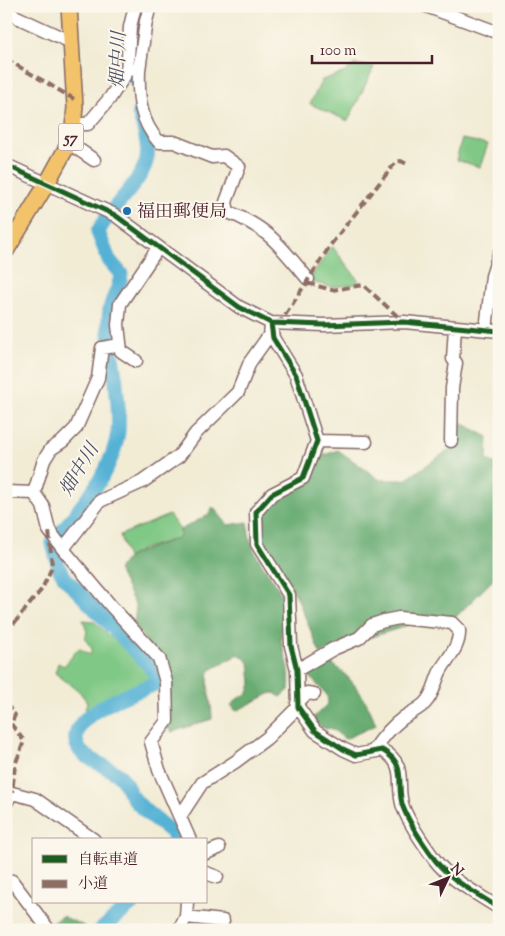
<svg xmlns="http://www.w3.org/2000/svg" width="505" height="936" viewBox="0 0 505 936" font-family="'Sorts Mill Goudy','Noto Serif JP',serif">
	<style>
		.green { fill: #80c885; stroke: #657458 }
		.forest { fill: #68ac72; stroke: #59664e }
		.lines { fill: none; stroke-linecap: round; stroke-linejoin: round }
		.river { stroke: #57b2d5; stroke-width: 15 }
		.minor-casing { stroke: #856766; stroke-width: 15 }
		.major-casing { stroke: #856766; stroke-width: 18 }
		.minor { stroke: #fff; stroke-width: 12 }
		.major { stroke: #f2c36a; stroke-width: 15 }
		.quiet { stroke: #8d6e63; stroke-width: 4; stroke-dasharray: 8 4; stroke-linecap: butt }
		.cycleway-casing { stroke: #fbf7ec; stroke-width: 8 }
		.cycleway { stroke: #1b5e20; stroke-width: 5 }
		.poi-dot { fill: #1f6fb2; stroke: #fbf7ec; stroke-width: 2 }
		.labels { text-anchor: middle; stroke-width: 4; stroke-linejoin: round; paint-order: stroke }
		.shield { fill: #fbf7ec; stroke: #7f6065; stroke-width: 1 }
		.shield-label { font-size: 16px; font-weight: bold; fill: #4a1f2b }
		.poi-label { font-size: 18px; fill: #4a1f2b; stroke: #fbf7ec; text-anchor: start }
		.water-label { font-size: 19px; font-style: italic; fill: #4f5266; stroke: #fbf7ec }
	</style>
	<rect width="100%" height="100%" fill="#fbf7ec"/>
	<filter id="ink" filterUnits="userSpaceOnUse"><feTurbulence type="fractalNoise" baseFrequency=".02" numOctaves="2"/><feDisplacementMap in="SourceGraphic" scale="10" xChannelSelector="R" yChannelSelector="G"/><feConvolveMatrix kernelMatrix="1 2 1 2 8 2 1 2 1" color-interpolation-filters="sRGB"/></filter>
	<filter id="wash" filterUnits="userSpaceOnUse"><feTurbulence type="fractalNoise" baseFrequency=".0096" numOctaves="4" result="noise"/><feDisplacementMap in="SourceGraphic" scale="20" xChannelSelector="R" yChannelSelector="G"/><feGaussianBlur stdDeviation="1.12" result="paint"/><feColorMatrix in="noise" values="0 0 0 0 0 0 0 0 0 0 0 0 0 0 0 0 0 1.4 0 .05"/><feComposite in="paint" operator="in"/></filter>
	<g filter="url(#wash)">
		<rect width="100%" height="100%" fill="#f2ecd5"/>
		<path class="green" d="M354 64 374 67 348 121 310 104 322 80 345 72Z
			M462 139 488 144 480 167 456 160Z
			M332 246 359 281 357 284 332 287 311 282V277Z
			M169 515 180 530 181 537 143 549 127 558 120 535Z
			M83 620 94 621 109 636 118 638 154 675 151 682 97 705 84 714 87 702 79 691 55 673 58 663 64 666 79 648 90 655 92 649 85 639 87 632Z"/>
		<path class="forest" d="M458 421 488 437 487 460 499 465V574L455 618 430 615 400 628 320 653 296 595 262 542 263 513 278 497 306 481 322 456 338 450 380 480H405L452 448Z
			M213 507 228 525 248 522C248 558 274 572 284 602 288 615 280 625 281 637 281 648 288 659 289 671 290 677 289 684 289 690L281 697 274 693 269 694 236 711 231 705 237 699 248 693 251 684 249 662 239 654 209 671C206 687 212 703 212 719L172 732 166 727 169 676 134 624 136 607 118 570 127 558 134 554 180 537V530L208 515Z
			M325 659C350 674 367 698 376 725L345 739 331 728 326 729 316 724 314 717 328 703 327 695 308 675Z
			M62 916 84 926 85 930H41Z"/>
		<g class="lines">
			<path class="river" d="M134 78 139 6
				M139 112C143 127 151 147 146 162 138 187 110 207 98 232L109 260 121 274C120 289 112 297 110 310 106 333 113 360 116 382 117 399 120 415 118 432 113 474 77 511 53 543L59 568 66 579 150 666 156 675 155 684C134 693 60 715 79 749 85 759 110 767 120 776 126 781 127 790 132 796 144 814 165 825 180 840
				M101 930 134 902"/>
		</g>
	</g>
	<g filter="url(#ink)">
		<g class="lines">
			<g class="minor-casing">
				<path id="minor" d="M426 6 499 33
					M6 12 71 42
					M127 69 139 70C138 98 140 121 159 142H174L212 157 224 156 239 167 226 202 228 212C269 228 280 246 308 279
					M139 70 146 21 150 6
					M74 124H88L110 98 127 72 130 27 135 6
					M69 143 94 160
					M6 165 115 215 239 307 271 323 324 325 404 322 499 331
					M271 323 273 338 296 375 317 441 303 478 272 494 256 512 257 544 289 595 291 646 297 670 298 707 315 731 343 749 356 755 382 750C409 765 395 784 403 807 410 825 424 845 435 860 450 880 478 894 499 908
					M486 330 492 276 499 254
					M136 361 121 351 118 325 120 304 158 248
					M317 441 366 442
					M451 441 452 388 456 363 453 359 455 327
					M6 492 34 493 43 506 49 530 63 549 111 606 159 658 166 682 167 721 151 742 159 770 190 840
					M34 493 44 460 51 449 63 441 76 428 98 378 102 348 120 345
					M63 549 100 501 142 482 179 456 196 433 238 392 250 362 270 334 271 326
					M297 670 333 649 359 638 372 625 384 621 399 618 452 623 459 630C460 646 450 655 442 668 435 679 435 693 425 703 419 709 410 713 403 718 391 727 382 738 374 750
					M297 703 307 693 314 694
					M6 803 12 793 35 799 94 840
					M181 815 202 783 235 762 267 738 298 707
					M206 853 219 848
					M206 873 217 877
					M6 880 12 881 49 930
					M186 917 223 921
					M179 930 186 917 187 902"/>
			</g>
			<g class="major-casing">
				<path id="major" d="M6 251 46 185 69 143 73 128 75 107 69 6"/>
			</g>
			<use href="#minor" class="minor"/>
			<use href="#major" class="major"/>
			<path class="quiet" d="M6 59 74 99
				M307 283 332 290 363 285 404 322
				M276 322 282 320 332 243 396 162 401 161 409 165
				M6 633 42 589 52 567 49 530
				M6 704 15 715 11 724 24 741 15 765 12 793"/>
			<g class="cycleway-casing">
				<path id="cycleway" d="M6 165 115 215 239 307 271 323 324 325 404 322 499 331
					M271 323 273 338 296 375 317 441 303 478 272 494 256 512 257 544 289 595 291 646 297 670 298 707 315 731 343 749 356 755 382 750C409 765 395 784 403 807 410 825 424 845 435 860 450 880 478 894 499 908"/>
			</g>
			<use href="#cycleway" class="cycleway"/>
		</g>
	</g>
	<circle class="poi-dot" cx="127" cy="211" r="5"/>
	<g class="labels">
		<rect class="shield" x="58.5" y="123.5" width="25" height="27" rx="4"/>
		<g class="shield-label">
			<text x="71" y="143">57</text>
		</g>
		<g class="poi-label">
			<text x="137" y="217">福田郵便局</text>
		</g>
		<g class="water-label">
			<text transform="translate(117 60) rotate(-88)" y="7">畑中川</text>
			<text transform="translate(78 469) rotate(-59)" y="7">畑中川</text>
		</g>
	</g>
	<rect width="505" height="936" fill="none" stroke="#fbf7ec" stroke-width="25"/>
	<rect x="32" y="838" width="175" height="65" fill="#fbf7ec" stroke="#b4a19f"/>
	<rect x="42" y="855" width="25" height="8" fill="#1b5e20" stroke="#b4a19f"/>
	<text x="78" y="864" font-size="15" fill="#4a1f2b">自転車道</text>
	<rect x="42" y="880" width="25" height="8" fill="#8d6e63" stroke="#b4a19f"/>
	<text x="78" y="888" font-size="15" fill="#4a1f2b">小道</text>
	<g transform="translate(448 878) rotate(47)" stroke="#fbf7ec" stroke-width="4" paint-order="stroke">
	<path d="M0-4L9 19L0 12L-9 19Z" fill="#4a1f2b"/>
	<text y="-8" font-size="14" font-weight="bold" text-anchor="middle" fill="#4a1f2b">N</text>
	</g>
	<path d="M312 55v8h120v-8" fill="none" stroke="#4a1f2b" stroke-width="2.5"/>
	<text x="320" y="55" font-size="15" fill="#4a1f2b" stroke="#fbf7ec" stroke-width="4" paint-order="stroke">100 m</text>
</svg>
